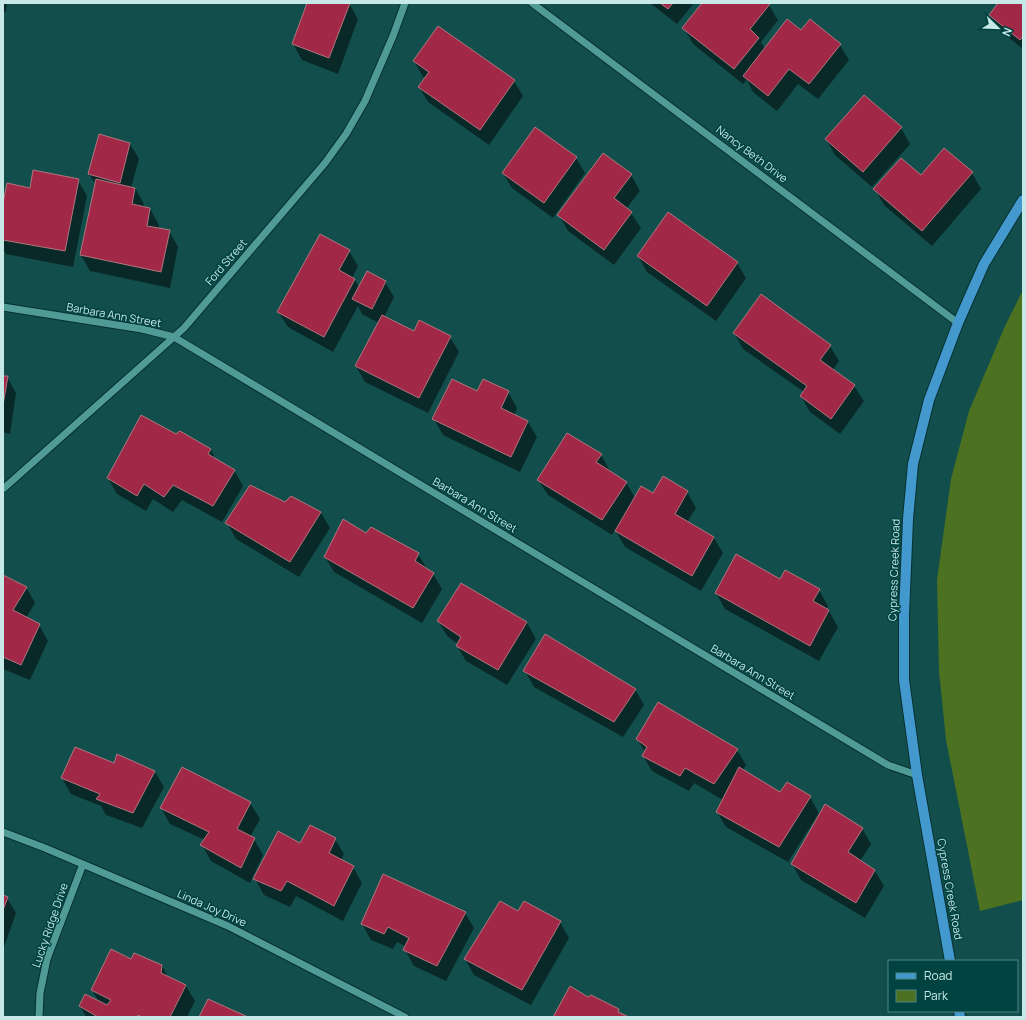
<svg xmlns="http://www.w3.org/2000/svg" width="1026" height="1020" viewBox="0 0 1026 1020" font-family="Manrope,sans-serif">
	<style>
		.green { fill: #4c7221 }
		.shadow { fill: #0007 }
		.building { fill: #a12947; stroke: #b1767e }
		.lines { fill: none; stroke-linecap: round; stroke-linejoin: round }
		.minor-casing { stroke: #073130; stroke-width: 9 }
		.major-casing { stroke: #073130; stroke-width: 12 }
		.minor { stroke: #519b97; stroke-width: 7 }
		.major { stroke: #4399ce; stroke-width: 10 }
		.labels { text-anchor: middle; stroke-width: 3; stroke-linejoin: round; paint-order: stroke }
		.street-label { font-size: 11px; fill: #c6e9e7; stroke: #004341 }
	</style>
	<rect width="100%" height="100%" fill="#114e4c"/>
	<path class="green" d="M1023 290V900L980 911 946 740 939 671 937 580 951 479 969 411 1005 326Z"/>
	<path class="shadow" d="M3 3H7L6 12 3 11Z
		M308 3H349L358 19 338 74 302 60 293 44Z
		M650 3H694L677 24Z
		M704 3H767L769 5 778 20 761 42 765 49 801 32 840 45 849 60 818 99 798 84 777 111 753 92 747 80 743 84 693 44 684 28Z
		M999 3H1023V49L999 30 990 15Z
		M414 61 514 81 523 96 489 145 428 102 419 87 425 78 423 77Z
		M901 128 910 144 872 187 835 155 826 139Z
		M130 144 139 159 131 188H135L144 204 143 207 150 209 159 225 158 229 169 231 178 247 170 288 90 271 81 255 96 185 89 174Z
		M576 158 585 173 553 218 512 188 503 173Z
		M972 173 981 189 932 246 884 205 875 189 921 177Z
		M631 175 640 191 626 209 631 213 641 228 614 265 568 231 559 215Z
		M78 180 87 196 73 267 6 254 3 248V208L30 189Z
		M349 251 358 266 352 278 355 280 359 287 385 282 394 297 384 317 414 332 450 337 459 352 428 413 365 382 356 366 379 323 362 314 358 306 333 352 288 327 278 312Z
		M638 256 737 263 746 278 716 321 647 272Z
		M734 333 830 346 839 361 833 370 854 386 864 401 840 434 810 412 801 396 804 392 743 349Z
		M3 377H7L16 393 10 434 3 432Z
		M477 392H508L517 408 514 415 528 422 537 437 520 472 443 435 434 419Z
		M180 432 211 450 216 460 234 470 243 486 222 522 182 500 173 512 153 499 146 511 117 494 108 478Z
		M601 455 610 471 609 472 626 482 635 498 653 495 687 492 696 508 687 522 714 538 723 553 701 591 625 547 615 530 612 535 548 495 538 480Z
		M291 497 321 513 330 528 299 577 236 539 227 523 286 503Z
		M367 534 418 554 427 569 433 574 442 589 422 623 334 572 325 557Z
		M3 576 26 587 35 603 26 618 39 625 48 641 30 680 3 669Z
		M461 585 527 623 536 639 507 685 466 661 457 646 458 644 447 636 438 621Z
		M819 590 828 606 826 610 829 611 838 627 819 661 725 609 716 593Z
		M525 671 635 689 644 705 623 737 534 687Z
		M637 739 737 750 746 765 743 770 780 793 788 783 810 797 819 813 788 862 726 827 717 812 723 800 694 783 689 791 652 771 643 756 645 752Z
		M115 765 155 772 164 787 142 828 106 815 101 806 71 794 62 778Z
		M250 803 260 819 250 837 254 839 263 855 250 883 211 861 202 845 205 840 170 824 161 808Z
		M862 828 871 844 860 861 875 871 884 886 865 918 801 880 792 864Z
		M335 839 344 854 341 861 353 867 362 883 343 921 296 896 290 907 264 895 255 879 301 844Z
		M3 896 7 898 16 913 3 950Z
		M465 913 474 928 446 981 414 966 405 950 406 947 397 942 393 949 371 940 362 924Z
		M560 922 569 938 531 1005 474 975 465 959Z
		M132 960 162 966 168 977 186 986 195 1001 187 1017H86L80 1006 99 1002 92 990Z"/>
	<path class="building" d="M307 3H350L329 58 292 44Z
		M660 3H673L668 9Z
		M702 3H768L770 4 750 29 759 38 734 69 682 28Z
		M998 3H1023V36L1020 40 989 15Z
		M787 19 801 30 810 19 841 44 809 84 789 69 768 96 743 76Z
		M438 26 515 80 480 130 418 87 429 72 413 61Z
		M864 95 902 127 863 172 825 139Z
		M535 127 577 157 544 203 502 173Z
		M99 134 130 143 120 183 88 174Z
		M944 148 973 172 922 231 873 189 901 158 921 175Z
		M603 153 632 174 614 198 632 212 604 250 557 215Z
		M33 170 79 179 65 251 3 240V203L7 183 30 188Z
		M96 179 135 188 132 204 150 208 147 226 170 230 161 272 80 255Z
		M668 212 738 262 707 306 637 256Z
		M320 234 350 250 339 270 355 279 324 337 277 312Z
		M367 271 386 281 372 309 352 299Z
		M761 294 831 345 820 360 855 385 831 419 800 396 807 386 733 333Z
		M382 315 414 331 419 320 451 336 419 398 355 366Z
		M3 376H8L3 405Z
		M452 379 477 391 483 379 509 391 501 408 528 421 511 457 432 419Z
		M141 415 176 434 180 431 211 449 208 454 235 470 213 506 173 485 164 497 144 484 137 496 107 478Z
		M567 433 602 454 596 462 627 482 602 520 537 480Z
		M663 476 688 491 675 514 714 537 692 576 615 531 641 486 653 493Z
		M250 485 285 502 291 496 321 512 290 562 225 523Z
		M343 519 366 533 371 527 419 553 415 561 434 573 413 608 324 557Z
		M736 554 780 579 785 570 820 589 813 601 829 610 810 646 715 593Z
		M3 575 27 587 13 610 40 624 21 665 3 657Z
		M461 583 527 622 498 670 456 646 461 637 437 621Z
		M545 634 636 689 614 722 523 671Z
		M658 702 738 749 714 784 685 768 680 776 642 756 647 747 636 739Z
		M75 747 114 763 117 754 155 771 133 813 96 799 100 794 61 778Z
		M182 767 251 802 237 829 255 838 241 868 200 845 209 832 160 808Z
		M739 767 780 792 787 782 811 796 779 847 716 812Z
		M825 804 863 828 848 852 875 870 856 903 791 864Z
		M310 825 336 838 329 853 354 866 334 906 287 881 281 891 253 879 278 831 300 843Z
		M383 874 466 912 437 966 403 950 409 938 388 927 384 934 361 924Z
		M3 895 8 897 3 910Z
		M500 901 518 911 524 901 561 921 522 990 464 959Z
		M111 949 131 959 134 953 162 965 161 973 186 985 170 1017H142L138 1015 137 1017H98L79 1006 85 994 107 1005 111 1000 91 990Z
		M570 986 588 997 591 995 619 1009 618 1012 629 1017H553Z
		M208 999 248 1017H199Z"/>
	<g class="lines">
		<g class="minor-casing">
			<path id="minor" d="M532 3 958 323
				M3 307 142 329 174 337 888 765 917 775
				M3 489 184 328 325 163 346 134 365 101 393 36 405 3
				M3 832 45 848 228 926 405 1017
				M39 1017 40 993 47 959 83 864"/>
		</g>
		<g class="major-casing">
			<path id="major" d="M950 961 917 775 904 680V614L908 519 913 464 929 400 958 323 984 264 1023 200
				M959 1011 960 1017"/>
		</g>
		<use href="#minor" class="minor"/>
		<use href="#major" class="major"/>
	</g>
	<g class="labels">
		<g class="street-label">
			<text transform="translate(752 154) rotate(37)" y="4">Nancy Beth Drive</text>
			<text transform="translate(226 262) rotate(-49)" y="4">Ford Street</text>
			<text transform="translate(114 315) rotate(10)" y="4">Barbara Ann Street</text>
			<text transform="translate(475 505) rotate(31)" y="4">Barbara Ann Street</text>
			<text transform="translate(894 570) rotate(-88)" y="4">Cypress Creek Road</text>
			<text transform="translate(753 672) rotate(31)" y="4">Barbara Ann Street</text>
			<text transform="translate(950 889) rotate(80)" y="4">Cypress Creek Road</text>
			<text transform="translate(212 908) rotate(24)" y="4">Linda Joy Drive</text>
			<text transform="translate(50 925) rotate(-71)" y="4">Lucky Ridge Drive</text>
		</g>
	</g>
	<rect width="1026" height="1020" fill="none" stroke="#c6e9e7" stroke-width="8"/>
	<rect x="888" y="960" width="130" height="52" fill="#004341" stroke="#4f8583"/>
	<rect x="896" y="973" width="20" height="6" fill="#4399ce" stroke="#4f8583"/>
	<text x="924" y="980" font-size="12" fill="#c6e9e7">Road</text>
	<rect x="896" y="990" width="20" height="12" fill="#4c7221" stroke="#4f8583"/>
	<text x="924" y="1000" font-size="12" fill="#c6e9e7">Park</text>
	<g transform="translate(998 28) rotate(113)" stroke="#004341" stroke-width="3" paint-order="stroke">
	<path d="M0-3L7 15L0 10L-7 15Z" fill="#c6e9e7"/>
	<text y="-6" font-size="11" font-weight="bold" text-anchor="middle" fill="#c6e9e7">N</text>
	</g>
</svg>
